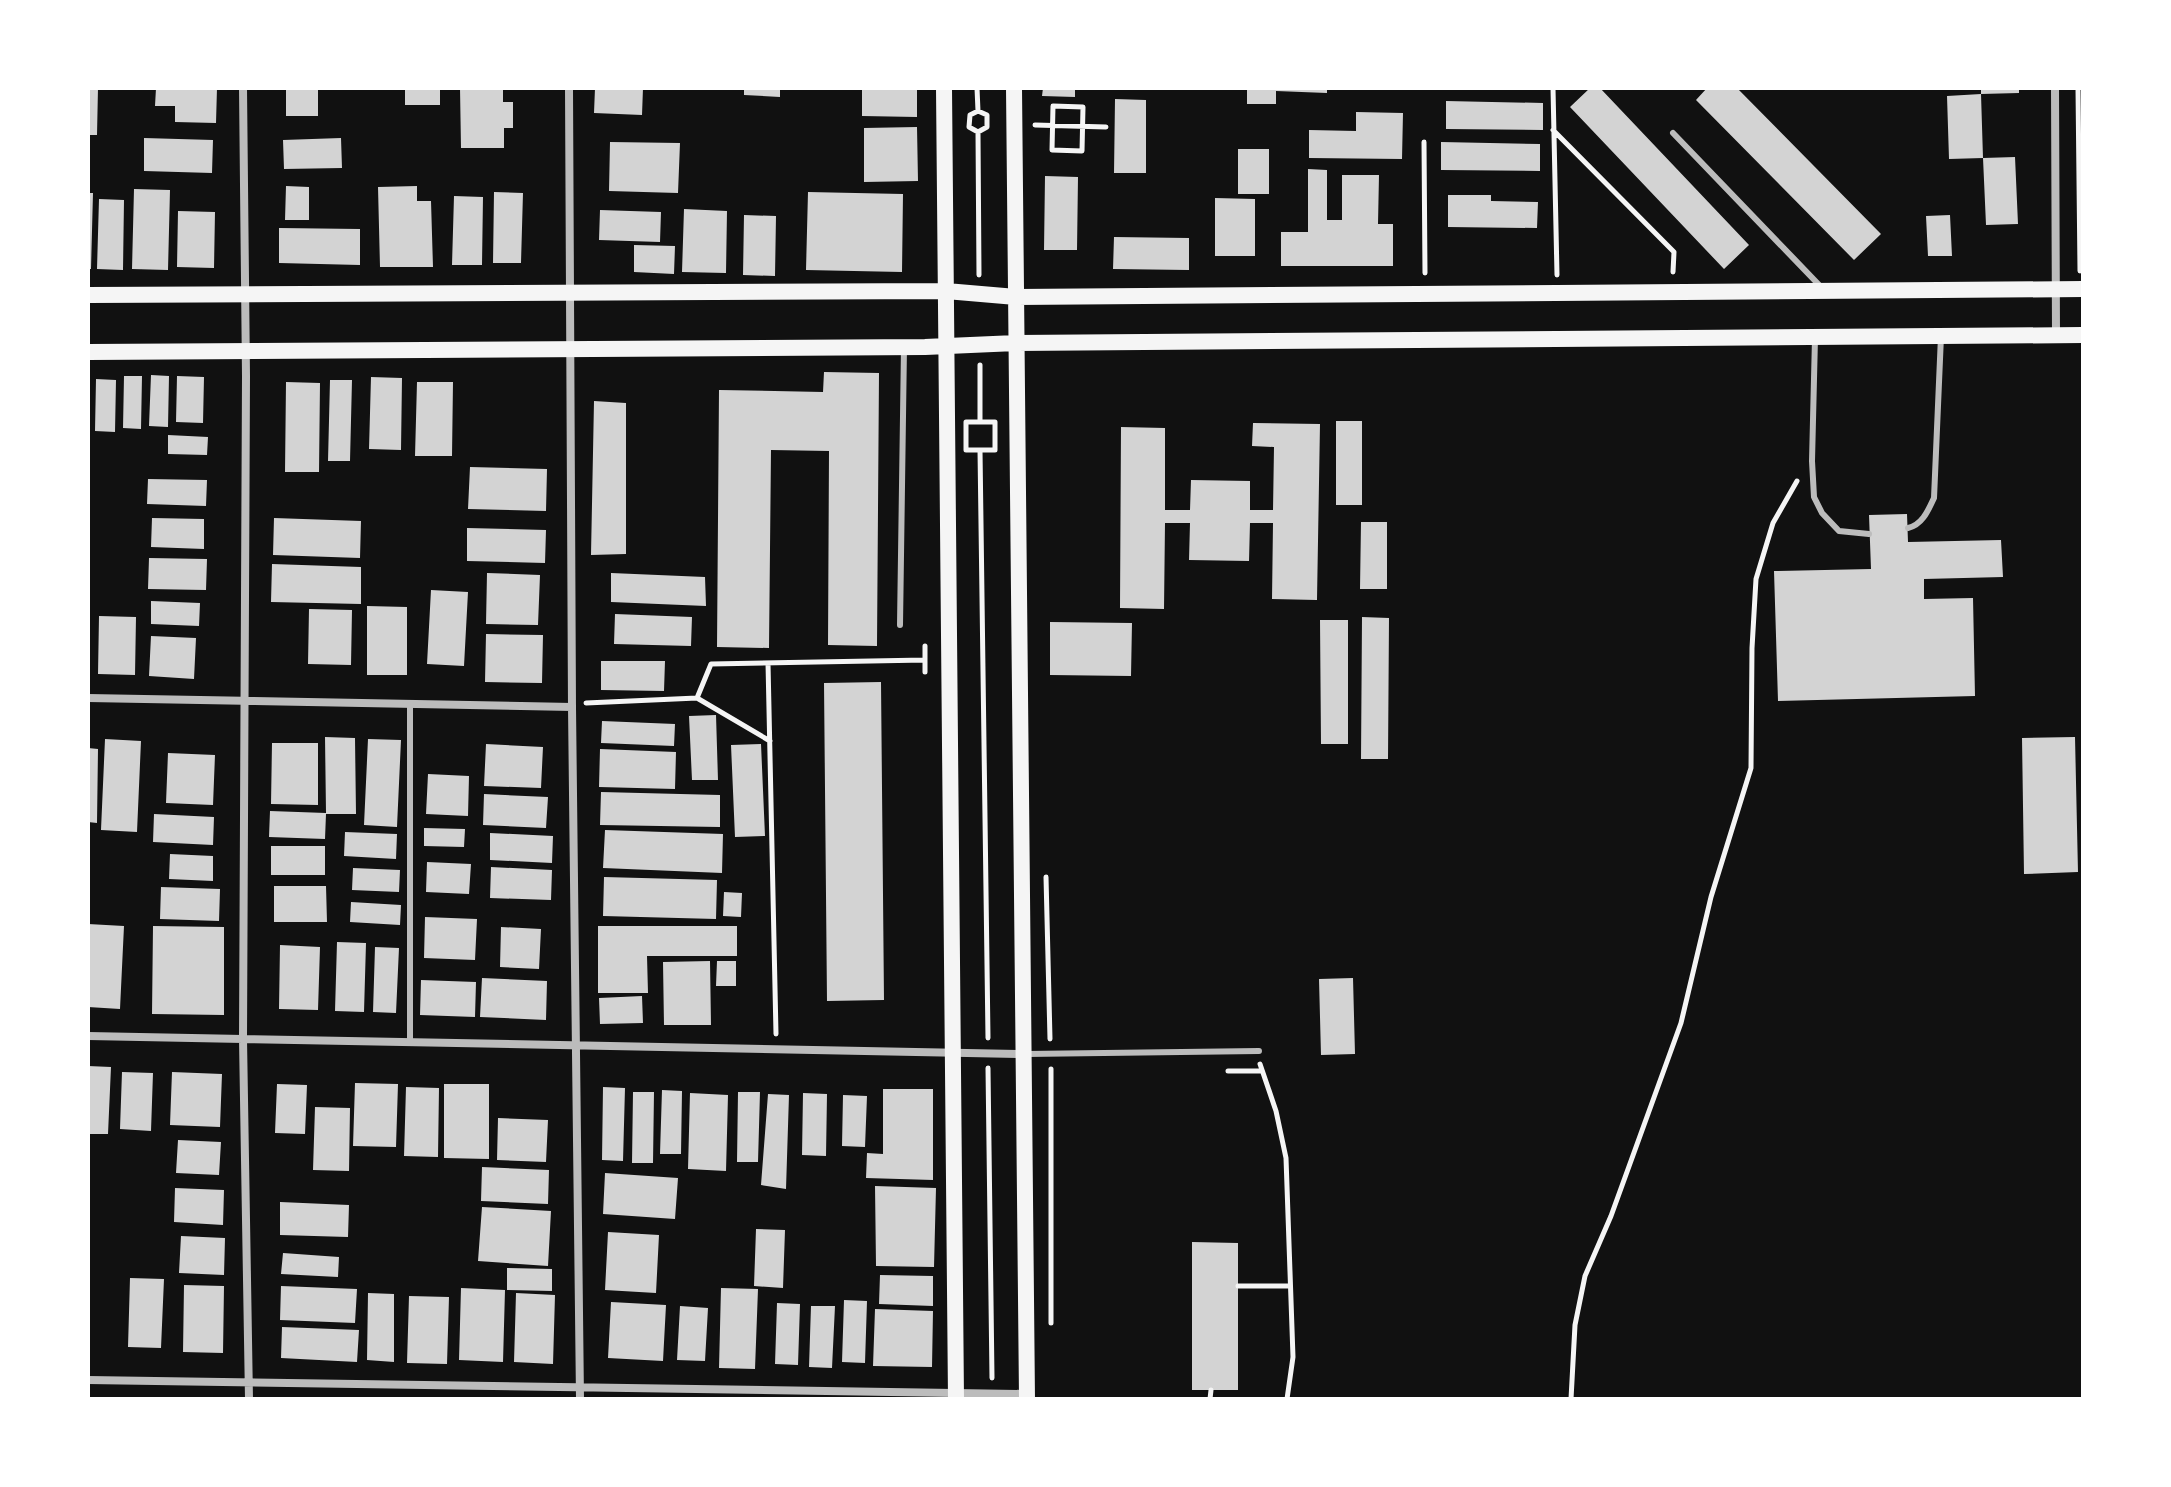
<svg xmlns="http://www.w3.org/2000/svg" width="2171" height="1487" viewBox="0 0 2171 1487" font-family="'Space Grotesk',sans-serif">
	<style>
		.building { fill: #d3d3d3 }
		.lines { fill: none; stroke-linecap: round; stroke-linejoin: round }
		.path { stroke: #f5f5f5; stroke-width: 5 }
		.service { stroke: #bcbcbc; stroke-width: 6 }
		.minor { stroke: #bcbcbc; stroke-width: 8 }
		.secondary { stroke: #f5f5f5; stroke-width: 16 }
	</style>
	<rect width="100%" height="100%" fill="#111"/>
	<path class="building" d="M88 88H98L97 135H88Z
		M156 88H217L216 123 175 122V106H155Z
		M286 88H318V116H286Z
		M405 88H440V105H405Z
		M460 88H503V102H513V128H504V148H461Z
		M595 88H643L642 115 594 113Z
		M744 88H780V97L744 95Z
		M862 88H917V117L862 116Z
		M1043 88H1075V97L1042 96Z
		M1247 88H1327V93L1276 91V104H1247Z
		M1590 88H1600L1749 245 1724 269 1570 107Z
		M1707 88H1737L1881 234 1854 260 1696 100Z
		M1981 88H2019V93L1981 94Z
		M1981 94 1983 158 1949 159 1947 96Z
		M1115 99 1146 100V173H1114Z
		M1446 101 1543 103V130L1446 129Z
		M1356 112 1403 113 1402 159 1309 158V130L1356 131Z
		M917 127 918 181 864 182V128Z
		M144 138 213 140 212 173 144 171Z
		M341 138 342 168 284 169 283 140Z
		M610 142 680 143 678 193 609 191Z
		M1441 142 1540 144V171L1441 170Z
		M1238 149H1269V194H1238Z
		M2015 157 2018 224 1986 225 1983 158Z
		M1308 169 1327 170V220H1342V175H1379L1378 224H1393V266H1281V232H1308Z
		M1045 176 1078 177 1077 250H1044Z
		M286 186 309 187V220H285Z
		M417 186V201H431L433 267H380L378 187Z
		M134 189 170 190 168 270 132 269Z
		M494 192 523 193 521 263H493Z
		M808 192 903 194 902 272 806 270Z
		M88 193H93L91 269H88Z
		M1448 195H1491V201L1538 202 1537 228 1448 227Z
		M454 196 483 197 482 265H452Z
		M1215 198 1255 199V256H1215Z
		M99 199 124 200 123 270 97 269Z
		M684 209 727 211 726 273 682 272Z
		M600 210 661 212 660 242 599 240Z
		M178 211 215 212 214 268 177 267Z
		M744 215 776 216 775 276 743 275Z
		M1950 215 1952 256H1928L1926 216Z
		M279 228 360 229V265L279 263Z
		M1114 237 1189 238V270L1113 269Z
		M634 245 675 246 674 274 634 272Z
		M824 372 879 373 877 646 828 645 829 451 771 450 769 648 717 647 719 390 823 392Z
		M151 375 169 376 168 427 149 426Z
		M124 376H142L141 429 123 428Z
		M177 376 204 377 203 423 176 422Z
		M371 377 402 378 401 450 369 449Z
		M96 379 116 380 115 432 95 431Z
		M330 380H352L350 461H328Z
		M286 382 320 383 319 472H285Z
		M417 382H453L452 456H415Z
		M594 401 626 403V554L591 555Z
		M1336 421H1362V505H1336Z
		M1253 423 1320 424 1317 600 1272 599 1273 523H1250L1249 561 1189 560 1190 523H1165L1164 609 1120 608 1121 427 1165 428V510H1190L1191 480 1250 481V510H1273L1274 447 1252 446Z
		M168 435 208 437 207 455 168 454Z
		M470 467 547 469 546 511 468 509Z
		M148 479 207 480 206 506 147 504Z
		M1907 514 1908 542 2001 540 2003 577 1924 579V599L1973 598 1975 696 1778 701 1774 571 1871 569 1869 515Z
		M152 518 204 519V549L151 547Z
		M274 518 361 521 360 558 273 555Z
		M1361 522H1387V589H1360Z
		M467 528 546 530 545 563 467 561Z
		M149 558 207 559 206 590 148 589Z
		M272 564 361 567V604L271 602Z
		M487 573 540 575 538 625 486 624Z
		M611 573 705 577 706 606 611 602Z
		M431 590 468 592 464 666 427 664Z
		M151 601 200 603 199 626 151 624Z
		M367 606 407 607V675H367Z
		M309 609 352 610 351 665 308 664Z
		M615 614 692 617 691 646 614 644Z
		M99 616 136 617 135 675 98 674Z
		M1362 617 1389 618 1388 759H1361Z
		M1320 620H1348V744H1321Z
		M1050 622 1132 623 1131 676 1050 675Z
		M486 634 543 635 542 683 485 682Z
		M151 636 196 638 194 679 149 676Z
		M601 661H665L664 691 601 690Z
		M881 682 884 1000 827 1001 824 683Z
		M716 715 718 780H692L689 716Z
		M602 721 675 724 674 746 601 743Z
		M325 737 355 738 356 814H326L325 839 269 837 270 811 326 813Z
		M2075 737 2078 872 2024 874 2022 738Z
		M105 739 141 741 137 832 101 830Z
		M368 739 401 740 397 827 364 825Z
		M272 743H318V805L271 804Z
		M486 744 543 747 541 788 484 786Z
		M761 744 765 836 735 837 731 745Z
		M88 748 98 749 97 823 88 822Z
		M600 749 676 752 675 789 599 787Z
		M168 753 215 755 213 805 166 803Z
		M428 774 469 776 468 816 426 814Z
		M601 792 720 795V827L600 825Z
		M484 794 548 797 546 828 483 825Z
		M154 814 214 817 213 845 153 842Z
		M424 828 465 829 464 847 424 846Z
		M605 830 723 834 722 873 603 868Z
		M345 832 397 834 396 859 344 856Z
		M490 833 553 836 552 863 490 860Z
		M271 846H325V875H271Z
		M170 854 213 856V881L169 879Z
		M427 862 471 864 469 894 426 892Z
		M491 867 552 870 551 900 490 898Z
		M353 868 400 870 399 892 352 890Z
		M604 877 717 880 716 919 603 916Z
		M274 886H326L327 922H274Z
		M161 887 220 889 219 921 160 919Z
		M724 892 742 893 741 917 723 916Z
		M351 902 401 905 400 925 350 922Z
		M425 917 477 919 475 960 424 958Z
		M88 924 124 926 120 1009 88 1007Z
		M153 926 224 927V1015L152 1014Z
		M598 926H737V956H647L648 993H598Z
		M501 927 541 929 539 969 500 967Z
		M337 942 366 943 364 1012 335 1011Z
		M280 945 320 947 318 1010 279 1009Z
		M375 947 399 948 396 1013 373 1012Z
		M710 961 711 1025H664L663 962Z
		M717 961H736V986H716Z
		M482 978 547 981 546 1020 480 1017Z
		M1353 978 1355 1054 1321 1055 1319 979Z
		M421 980 476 982 475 1017 420 1015Z
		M642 996 643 1023 600 1024 599 998Z
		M88 1066 111 1067 108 1134H88Z
		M122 1072 153 1073 151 1131 120 1129Z
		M172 1072 222 1074 220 1127 170 1125Z
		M355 1083 398 1084 396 1147 353 1146Z
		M277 1084 307 1085 305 1134 275 1133Z
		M444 1084H489V1159L444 1158Z
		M406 1087 439 1088 438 1157 404 1156Z
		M603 1087 625 1088 623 1161 602 1160Z
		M883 1089H933V1180L866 1178 867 1153 883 1154Z
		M662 1090 682 1091 681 1154H660Z
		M633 1092H654L653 1163H632Z
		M738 1092H760L758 1162H737Z
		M690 1093 728 1095 726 1171 688 1169Z
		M803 1093 827 1094 826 1156 802 1155Z
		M768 1094 789 1095 786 1189 761 1185Z
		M843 1095 867 1096 865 1147 842 1146Z
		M315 1107 350 1108 349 1171 313 1170Z
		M498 1118 548 1120 546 1162 497 1160Z
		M178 1140 221 1142 219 1175 176 1173Z
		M482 1167 549 1170 548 1204 481 1201Z
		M605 1173 678 1178 675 1219 603 1214Z
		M875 1186 936 1188 934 1267 876 1266Z
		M175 1188 224 1190 223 1225 174 1222Z
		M280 1202 349 1205 348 1237 280 1235Z
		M482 1207 551 1211 548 1266 478 1261Z
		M756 1229 785 1230 783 1288 754 1286Z
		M608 1232 659 1235 656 1293 605 1290Z
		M181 1236 225 1238 224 1275 179 1273Z
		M1192 1242 1238 1243V1390H1192Z
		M283 1253 339 1257 338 1277 281 1274Z
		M507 1268 552 1269V1291L507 1290Z
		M880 1275 933 1276V1306L879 1304Z
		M130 1278 164 1279 161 1348 128 1347Z
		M184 1285 224 1286 223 1353 183 1352Z
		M281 1286 357 1289 355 1323 280 1320Z
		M461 1288 505 1290 503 1362 459 1360Z
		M721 1288 758 1289 755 1369 719 1368Z
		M368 1293 394 1294V1362L367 1360Z
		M516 1293 555 1295 553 1364 514 1362Z
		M409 1296 449 1297 447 1364 407 1363Z
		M844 1300 867 1301 865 1363 842 1362Z
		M611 1302 666 1305 663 1361 608 1358Z
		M777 1303 800 1304 798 1365 775 1364Z
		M680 1306 708 1308 705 1361 677 1360Z
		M811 1306H835L832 1368 809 1367Z
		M875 1309 933 1311 932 1367 873 1366Z
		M282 1327 359 1330 357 1362 281 1358Z"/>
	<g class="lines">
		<path class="path" d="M977 88 978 111 970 115 969 127 978 132 987 127V115L978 111
			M1553 88 1557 275
			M2078 88 2080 271
			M1053 106 1083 107 1082 151 1052 150Z
			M1035 125 1106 127
			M1553 130 1674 252 1673 272
			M978 132 979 275
			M1424 142 1425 273
			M980 365V422
			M966 422H995V450H966Z
			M980 450 988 1038
			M925 646V672
			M768 663 776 1034
			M697 698 711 664 925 660
			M697 698 770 741
			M586 703 697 698
			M1046 877 1050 1039
			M1260 1064 1276 1111 1286 1158 1293 1357 1287 1399
			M988 1068 992 1378
			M1228 1071H1261
			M1238 1286H1289
			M1051 1323V1069
			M1210 1399 1211 1390
			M1571 1399 1575 1325 1585 1276 1611 1216 1681 1023 1711 897 1751 768 1752 648 1756 579 1773 523 1797 481"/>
		<path class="service" d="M1673 133 1822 288
			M1815 338 1812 461 1814 497 1822 513 1839 531 1869 534
			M1908 528C1922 525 1928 511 1934 498L1941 336
			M900 625 904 347
			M410 1042V704
			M1026 1054 1259 1051"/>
		<path class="minor" d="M243 88 246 376 243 1039 249 1399
			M569 88 572 707 580 1399
			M2055 88 2056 335
			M88 698 572 707
			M88 1036 1023 1054
			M88 1380 1026 1394"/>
		<path class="secondary" d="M944 88 956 1399
			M1014 88 1027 1399
			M88 295 946 291 1016 297 2083 289
			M88 352 925 347 1016 343 2083 335"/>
	</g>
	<rect width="2171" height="1487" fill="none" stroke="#ffffff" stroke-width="180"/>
</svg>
